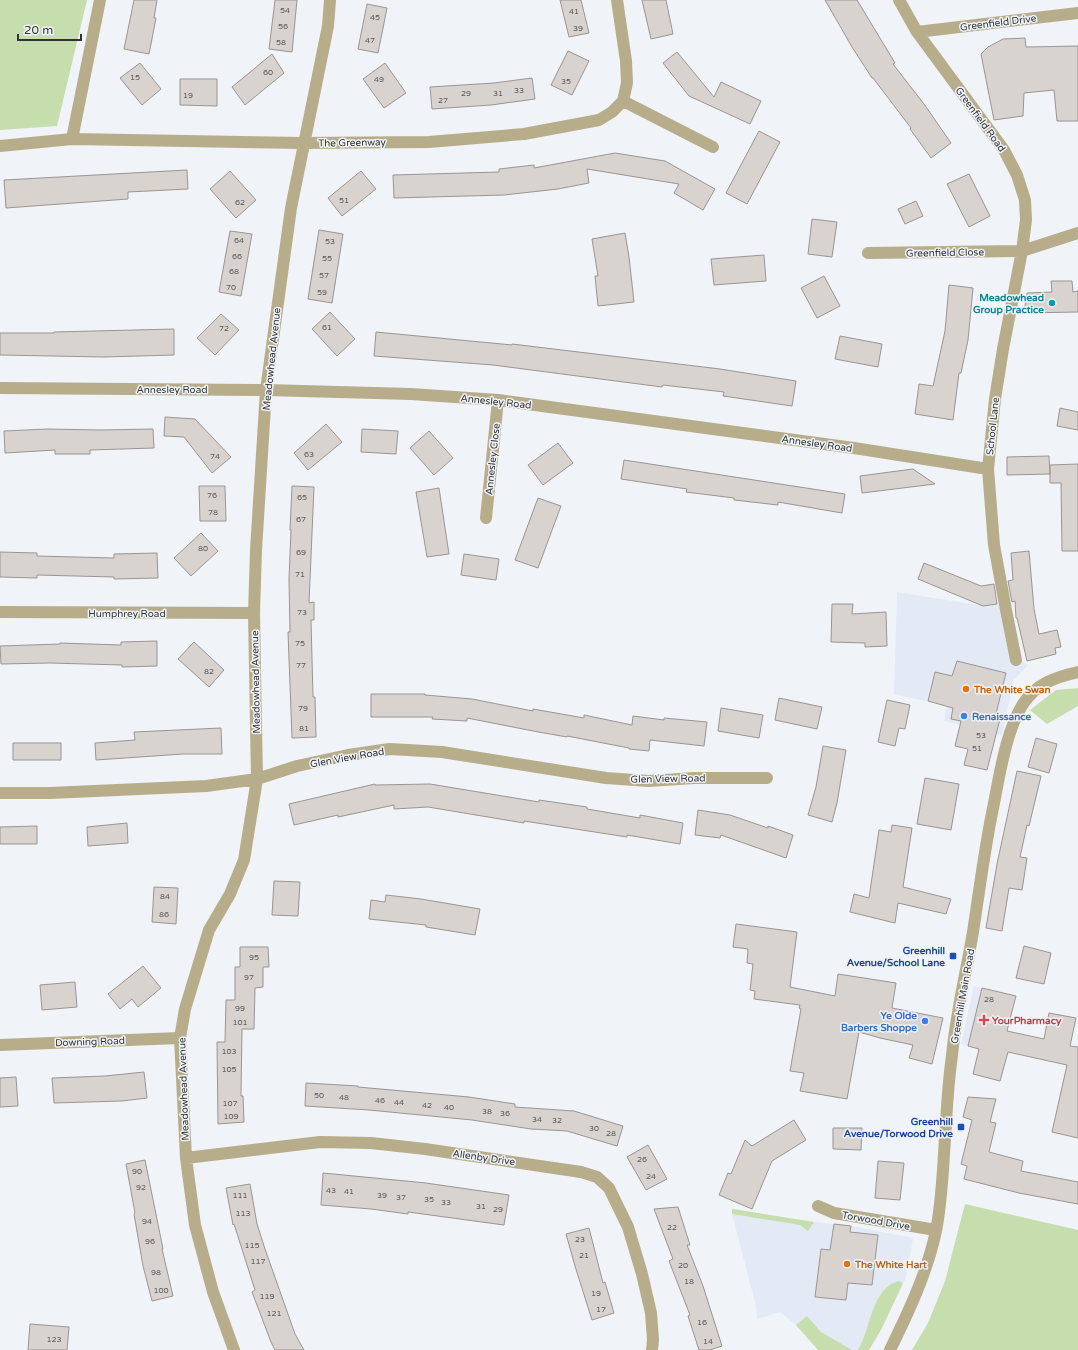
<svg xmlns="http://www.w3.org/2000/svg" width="1078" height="1350" viewBox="0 0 1078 1350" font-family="'Varela Round',sans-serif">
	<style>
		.built { fill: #e3eaf6 }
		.green { fill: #c6dead }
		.building { fill: #d8d3cf; stroke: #9a9591 }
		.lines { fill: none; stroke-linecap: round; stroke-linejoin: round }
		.minor { stroke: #b7ad8a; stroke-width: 12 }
		.culture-dot { fill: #0f9aa8; stroke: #f0f3f8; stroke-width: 1.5 }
		.food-dot { fill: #e8710a; stroke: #f0f3f8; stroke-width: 1.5 }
		.shop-dot { fill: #3f7fe0; stroke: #f0f3f8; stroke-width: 1.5 }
		.transit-dot { fill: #1a4fb4; stroke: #f0f3f8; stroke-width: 1.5 }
		.health-dot { fill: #e0444e; stroke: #f0f3f8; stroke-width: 1.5 }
		.labels { text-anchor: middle; stroke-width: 3; stroke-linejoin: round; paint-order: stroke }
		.number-label { font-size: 8px; fill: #5a5a5b }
		.street-label { font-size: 10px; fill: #303234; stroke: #f0f3f8 }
		.culture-label { font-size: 10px; font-weight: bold; fill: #0d838f; stroke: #f0f3f8; text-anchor: end }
		.food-label { font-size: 10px; font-weight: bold; fill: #c56008; stroke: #f0f3f8; text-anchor: start }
		.shop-label { font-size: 10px; font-weight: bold; fill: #366cbe; stroke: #f0f3f8; text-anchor: start }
		.transit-label { font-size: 10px; font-weight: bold; fill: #164399; stroke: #f0f3f8; text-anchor: end }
		.health-label { font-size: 10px; font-weight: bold; fill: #be3a42; stroke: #f0f3f8; text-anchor: start }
	</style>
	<rect width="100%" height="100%" fill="#f0f3f8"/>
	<path class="built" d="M897 592 984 606 1000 604 1007 647 1010 654 1028 665 1014 680 1002 735 944 721 947 706 894 694Z
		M974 986 982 988 986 1050 961 1044Z
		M732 1209 814 1222 851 1226 913 1238 906 1277 882 1328 869 1350H818L796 1325 780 1312 757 1319 756 1306 732 1214Z"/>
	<path class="green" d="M0 0H87L57 126 0 130Z
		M1078 688V706L1047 724 1030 710 1056 690Z
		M965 1204 1078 1230V1350H912L928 1323 945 1281Z
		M732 1209H733L814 1222 808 1231 800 1225 732 1214Z
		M899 1281 903 1283 882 1328 869 1350H858C871 1329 871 1288 899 1281Z
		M807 1316 821 1332 852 1350H818L796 1325Z"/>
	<path class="building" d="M134 0H157L154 18H156L149 54 124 49Z
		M275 0H297L292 52 269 49Z
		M560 0H581L589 33 569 37Z
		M642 0H666L673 34 651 39Z
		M825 0H857L895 63 893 64 924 104 951 143 931 158 910 129 911 128 873 78H872L852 47Z
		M367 4 387 8 378 53 358 49Z
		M1025 38 1026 47 1078 46V121H1057L1054 90 1024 93 1023 116 994 120 981 54 988 47 1003 39Z
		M568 51 589 61 572 95 551 85Z
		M677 52 714 97 721 82 761 101 750 124 689 96 663 63Z
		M272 54 284 73 245 105 232 87Z
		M140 63 161 89 142 105 120 78Z
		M385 63 406 93 384 108 363 79Z
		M532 78 535 99 491 105 432 109 430 87 494 83Z
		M180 79H217V106L180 105Z
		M759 131 780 142 747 204 726 193Z
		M615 153 665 161 715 189 703 210 674 193 679 184 587 169 589 183 558 189 504 195 394 198 393 175 499 172V169L534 165V168Z
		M187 170 188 189 128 192V199L6 208 4 180Z
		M230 171 256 200 236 218 210 189Z
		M361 171 376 189 342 216 328 198Z
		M969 174 990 216 969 227 947 184Z
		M916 201 923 216 905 224 898 209Z
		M812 219 837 222 832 257 808 254Z
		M319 230 343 234 332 303 308 299Z
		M230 231 252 234 241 296 219 292Z
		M625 233 629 257 634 302 598 306 595 276H598L592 239Z
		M764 255 766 281 714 285 711 259Z
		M824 276 840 306 817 318 801 288Z
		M1051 281H1072L1073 292 1078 291V312L1024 313 1027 293 1052 292Z
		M949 285 973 288 968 340 961 373H959L953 420 915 414 919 384 933 386 945 331Z
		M330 312 355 339 337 356 312 329Z
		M221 314 239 330 215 355 197 338Z
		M174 329V355L104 357 0 355V333H54V332Z
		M376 332 512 345V344L720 369 796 381 792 406 723 396 724 392 663 385 662 387 493 365 374 356Z
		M840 336 882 344 878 367 835 359Z
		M1060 408 1078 412V430L1057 426Z
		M165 417 195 419 231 457 212 473 184 437 164 436Z
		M326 424 342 442 308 470 294 453Z
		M47 429 101 430 153 429 154 448 90 450V454H55V450L5 453 4 431Z
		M362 429 398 431 396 454 361 452Z
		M429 431 453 458 434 475 410 448Z
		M558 443 573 463 543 485 528 465Z
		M1049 456 1050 474 1007 475V457Z
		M624 460 845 494 842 513 778 502V505L734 500V498L686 492 687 489 621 479Z
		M1078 464V551H1062L1061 483H1050V465Z
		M913 469 935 484 862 493 860 476Z
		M199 486H225L226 521H200Z
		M292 486 314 487 309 603 314 602V620H311L313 697H315L316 737 292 738 288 632H290L289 579 291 530H290Z
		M439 488 449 554 427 557 416 492Z
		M538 498 561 506 538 568 515 560Z
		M201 533 218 551 191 576 174 558Z
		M1029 551 1034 609 1039 634 1057 630 1061 647 1055 648 1056 654 1027 661 1017 618H1016L1015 601 1012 602 1008 581 1013 580 1011 553Z
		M0 552 37 553V556L114 558V554L157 553 158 578 114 579V577L37 575V578L0 577Z
		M464 554 499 559 496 580 461 575Z
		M924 563 981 586 994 584 997 604 983 606 918 579Z
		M832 604H853L852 614 886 612 887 646 865 647V643L831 642Z
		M157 641V666L122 667V665L50 663 1 664 0 646 60 644V643L121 645V642Z
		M194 642 224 670 209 687 178 659Z
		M957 661 1006 673 995 718 1000 719 987 770 964 765 968 749 955 746 961 721 951 719 953 708 928 701 935 672 952 676Z
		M371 694H425V695L472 699 533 711V709L584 718V715L632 725 633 716 664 720V718L707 722 704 746 650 740 649 751 629 749V748L567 736V737L533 731 467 718V721L432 719 433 717H371Z
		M779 698 822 707 817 729 775 720Z
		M887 700 910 705 905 729 899 728 895 746 878 742Z
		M721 708 763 715 759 738 718 731Z
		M221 728 222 754H183L96 760 95 743 135 740 134 732Z
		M1036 738 1057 744 1049 773 1028 767Z
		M13 743H61V760H13Z
		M823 746 846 750 837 803 832 822 808 815 816 787Z
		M1017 771 1041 776 1029 826 1027 825 1020 857 1027 858 1022 890 1009 888 1002 931 986 928 997 864Z
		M925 778 959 784 951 830 917 824Z
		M375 784V785L430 784 539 802V800L587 807V809L640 818V815L683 823 680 844 627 835V837L524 821V823L428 807 394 809V805L338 817V815L294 825 289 804Z
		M698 810 730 815 768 828V826L793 835 786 858 721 835 720 838 695 835Z
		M127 823 128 843 88 846 87 827Z
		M892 825 912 828 903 887 951 899 946 914 898 903 895 923 850 912 854 894 869 898 879 830 891 832Z
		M37 826V844H0V827Z
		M274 881 300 882 298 916 272 915Z
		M154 887 178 888 176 924 152 922Z
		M386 895 421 899 480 909 475 935 426 927V925L369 919 371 900 385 902Z
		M736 924 797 932 790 987 835 996 838 974 896 983 892 1008 943 1018 932 1064 909 1058 913 1045 880 1038 859 1032 847 1099 800 1091 804 1073 790 1071 801 1009 799 1008 800 1005 754 999 755 991 750 990 753 964 747 963 748 949 733 947Z
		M1024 946 1051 953 1044 984 1016 978Z
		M240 947H268L269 967H263V987L255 988 254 1029H242L241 1096H243L244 1122 218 1124 217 1042H225L226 1000H235V967H240Z
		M143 966 161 988 138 1007 132 999 120 1009 108 994Z
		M75 982 77 1007 42 1010 40 985Z
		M982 988 1016 996 1007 1031 1044 1039 1049 1013 1076 1018 1070 1046 1078 1047V1138L1052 1132 1067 1065 1008 1052 1000 1081 973 1074 979 1049 968 1046Z
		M144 1072 147 1098 122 1101 54 1103 52 1078 105 1076Z
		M16 1077 18 1106 0 1107V1078Z
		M306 1083 358 1086V1087L469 1097 515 1104V1107L574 1111 623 1126 617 1146 567 1131 531 1129 472 1120 369 1110 305 1106Z
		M968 1097 996 1099 990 1122 996 1123 989 1152 1023 1161 1021 1171 1078 1182V1204L1019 1193 964 1179 967 1166 961 1164 972 1120 963 1117Z
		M794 1120 806 1140 772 1161 752 1209 719 1195 728 1173 731 1174 745 1140 752 1146Z
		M833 1128H862L861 1150 833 1149Z
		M648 1145 667 1179 646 1190 627 1157Z
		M145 1160 163 1249H162L173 1296 152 1301 143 1266 134 1214 135 1213 126 1164Z
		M878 1161 904 1163 900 1200 875 1198Z
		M323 1173 426 1183 509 1195 504 1225 408 1212V1214L371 1209 321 1205Z
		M250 1184 257 1224 265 1249 295 1334 304 1350H275L271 1342 252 1292 255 1290 234 1224 233 1225 226 1188Z
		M678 1207 690 1245H687L703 1286 722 1346 710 1350H699L688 1316 690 1315 669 1261 673 1259 654 1209Z
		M834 1224 851 1226 850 1232 878 1235 872 1285 848 1283 846 1300 815 1297 821 1249 830 1250Z
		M589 1228 603 1283 605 1282 614 1313 592 1320 575 1266 566 1234Z
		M30 1324 69 1327 67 1350H28Z"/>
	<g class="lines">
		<path class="minor" d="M899 0 917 32 1004 150 1017 175 1025 200 1026 220 1022 251 1003 349 995 399 988 469 994 545 1006 610 1016 660
			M917 32 1078 13
			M623 101 713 147
			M72 139 100 0
			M0 146 72 139 303 143 429 142 524 134 599 120 612 112 623 101 627 83 626 61 617 0
			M868 253 1022 251 1078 233
			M0 388 266 390 411 394 498 400 854 448 988 469
			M486 518 498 400
			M0 612 254 613
			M0 793H50L206 786 257 779 297 766 348 755 390 749 442 752 606 778 649 781 694 778H767
			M0 1045 180 1038
			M186 1158 320 1142 371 1143 425 1149 581 1172 597 1177 609 1188 628 1227 642 1274 651 1313 653 1340 652 1350
			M818 1206 834 1213 936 1230
			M234 1350 213 1292 195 1225 186 1158 180 1038 185 1009 209 930 230 894 244 860 257 779 254 613 256 550 266 390 291 208 328 26 330 0
			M890 1350C909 1311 927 1273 936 1231 943 1196 943 1160 946 1125 947 1102 949 1078 952 1055 956 1014 966 973 973 932 979 893 984 853 992 813 999 780 1005 732 1023 704 1036 684 1055 677 1078 672"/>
	</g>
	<circle class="culture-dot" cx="1052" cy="303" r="4"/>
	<g class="food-dot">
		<circle cx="966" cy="689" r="4"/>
		<circle cx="847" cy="1264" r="4"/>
	</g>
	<g class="shop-dot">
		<circle cx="964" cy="716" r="4"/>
		<circle cx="925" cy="1021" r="4"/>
	</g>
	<g class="transit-dot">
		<rect x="949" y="952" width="8" height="8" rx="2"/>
		<rect x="957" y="1123" width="8" height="8" rx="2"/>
	</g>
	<path class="health-dot" d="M982 1014h4v4h4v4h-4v4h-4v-4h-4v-4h4z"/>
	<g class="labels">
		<g class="number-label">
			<text x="285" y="13">54</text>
			<text x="574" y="14">41</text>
			<text x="375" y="20">45</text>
			<text x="283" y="29">56</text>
			<text x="578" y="31">39</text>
			<text x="370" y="43">47</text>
			<text x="281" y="45">58</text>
			<text x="268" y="75">60</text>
			<text x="135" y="80">15</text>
			<text x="379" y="82">49</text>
			<text x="566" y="84">35</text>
			<text x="519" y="93">33</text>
			<text x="466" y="96">29</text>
			<text x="498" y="96">31</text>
			<text x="188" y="98">19</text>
			<text x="443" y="103">27</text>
			<text x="344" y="203">51</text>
			<text x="240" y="205">62</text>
			<text x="239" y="243">64</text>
			<text x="330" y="244">53</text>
			<text x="237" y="259">66</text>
			<text x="327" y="261">55</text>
			<text x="234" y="274">68</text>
			<text x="324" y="278">57</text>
			<text x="231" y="290">70</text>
			<text x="322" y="295">59</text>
			<text x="327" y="330">61</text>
			<text x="224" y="331">72</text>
			<text x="309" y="457">63</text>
			<text x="215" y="459">74</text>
			<text x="212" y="498">76</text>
			<text x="302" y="500">65</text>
			<text x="213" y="515">78</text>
			<text x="301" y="522">67</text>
			<text x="203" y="551">80</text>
			<text x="301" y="555">69</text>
			<text x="300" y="577">71</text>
			<text x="302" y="615">73</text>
			<text x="300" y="646">75</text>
			<text x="301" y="668">77</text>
			<text x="209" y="674">82</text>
			<text x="303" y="711">79</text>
			<text x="304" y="731">81</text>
			<text x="981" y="738">53</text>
			<text x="977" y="751">51</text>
			<text x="165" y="899">84</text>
			<text x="164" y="917">86</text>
			<text x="254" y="960">95</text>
			<text x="249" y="980">97</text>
			<text x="989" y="1002">28</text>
			<text x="240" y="1011">99</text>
			<text x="240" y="1025">101</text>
			<text x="229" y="1054">103</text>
			<text x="229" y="1072">105</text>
			<text x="319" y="1098">50</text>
			<text x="344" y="1100">48</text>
			<text x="380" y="1103">46</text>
			<text x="399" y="1105">44</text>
			<text x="230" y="1106">107</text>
			<text x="427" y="1108">42</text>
			<text x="449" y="1110">40</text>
			<text x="487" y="1114">38</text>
			<text x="505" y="1116">36</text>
			<text x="231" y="1119">109</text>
			<text x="537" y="1122">34</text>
			<text x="557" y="1123">32</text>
			<text x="594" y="1131">30</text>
			<text x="611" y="1136">28</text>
			<text x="642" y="1162">26</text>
			<text x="137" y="1174">90</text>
			<text x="651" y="1179">24</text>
			<text x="141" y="1190">92</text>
			<text x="331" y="1193">43</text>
			<text x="349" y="1194">41</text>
			<text x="240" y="1198">111</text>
			<text x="382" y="1198">39</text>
			<text x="401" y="1200">37</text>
			<text x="429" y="1202">35</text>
			<text x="446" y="1205">33</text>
			<text x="481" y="1209">31</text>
			<text x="498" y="1212">29</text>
			<text x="243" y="1216">113</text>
			<text x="147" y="1224">94</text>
			<text x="672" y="1230">22</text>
			<text x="580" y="1242">23</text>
			<text x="150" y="1244">96</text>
			<text x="252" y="1248">115</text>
			<text x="584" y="1258">21</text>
			<text x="258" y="1264">117</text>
			<text x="683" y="1268">20</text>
			<text x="156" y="1275">98</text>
			<text x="689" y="1284">18</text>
			<text x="161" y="1293">100</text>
			<text x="596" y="1296">19</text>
			<text x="267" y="1299">119</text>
			<text x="601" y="1312">17</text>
			<text x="274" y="1316">121</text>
			<text x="702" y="1325">16</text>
			<text x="54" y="1342">123</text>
			<text x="708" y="1344">14</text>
		</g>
		<g class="street-label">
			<text transform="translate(998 22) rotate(-7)" y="4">Greenfield Drive</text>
			<text transform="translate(981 119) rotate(54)" y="4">Greenfield Road</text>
			<text transform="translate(352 142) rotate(-1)" y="4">The Greenway</text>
			<text transform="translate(945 252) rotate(-1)" y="4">Greenfield Close</text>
			<text transform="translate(271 359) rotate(-84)" y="4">Meadowhead Avenue</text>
			<text x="172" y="393">Annesley Road</text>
			<text transform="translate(496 401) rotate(6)" y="4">Annesley Road</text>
			<text transform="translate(992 426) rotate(-84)" y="4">School Lane</text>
			<text transform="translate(817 443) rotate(8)" y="4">Annesley Road</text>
			<text transform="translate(492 459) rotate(-84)" y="4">Annesley Close</text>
			<text x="127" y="617">Humphrey Road</text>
			<text transform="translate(255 682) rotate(-91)" y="4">Meadowhead Avenue</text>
			<text transform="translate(347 757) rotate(-10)" y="4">Glen View Road</text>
			<text transform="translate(668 778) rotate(-1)" y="4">Glen View Road</text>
			<text transform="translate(962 996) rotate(-80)" y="4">Greenhill Main Road</text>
			<text transform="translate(90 1041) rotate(-2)" y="4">Downing Road</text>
			<text transform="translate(183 1089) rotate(-92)" y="4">Meadowhead Avenue</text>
			<text transform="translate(484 1157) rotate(8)" y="4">Allenby Drive</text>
			<text transform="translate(876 1220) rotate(10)" y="4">Torwood Drive</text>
		</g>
		<g class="culture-label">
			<text x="1044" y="301">Meadowhead<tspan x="1044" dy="12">Group Practice</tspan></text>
		</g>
		<g class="food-label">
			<text x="974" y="693">The White Swan</text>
			<text x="855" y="1268">The White Hart</text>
		</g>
		<g class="shop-label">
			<text x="972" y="720">Renaissance</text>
			<text x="917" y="1019" text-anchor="end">Ye Olde<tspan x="917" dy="12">Barbers Shoppe</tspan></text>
		</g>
		<g class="transit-label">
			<text x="945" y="954">Greenhill<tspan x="945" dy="12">Avenue/School Lane</tspan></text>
			<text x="953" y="1125">Greenhill<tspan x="953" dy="12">Avenue/Torwood Drive</tspan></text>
		</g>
		<g class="health-label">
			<text x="992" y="1024">YourPharmacy</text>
		</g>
	</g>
	<path d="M18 34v6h63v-6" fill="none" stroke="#303234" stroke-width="2"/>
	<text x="24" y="34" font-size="12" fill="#303234" stroke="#f0f3f8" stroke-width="3" paint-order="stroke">20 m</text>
</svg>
